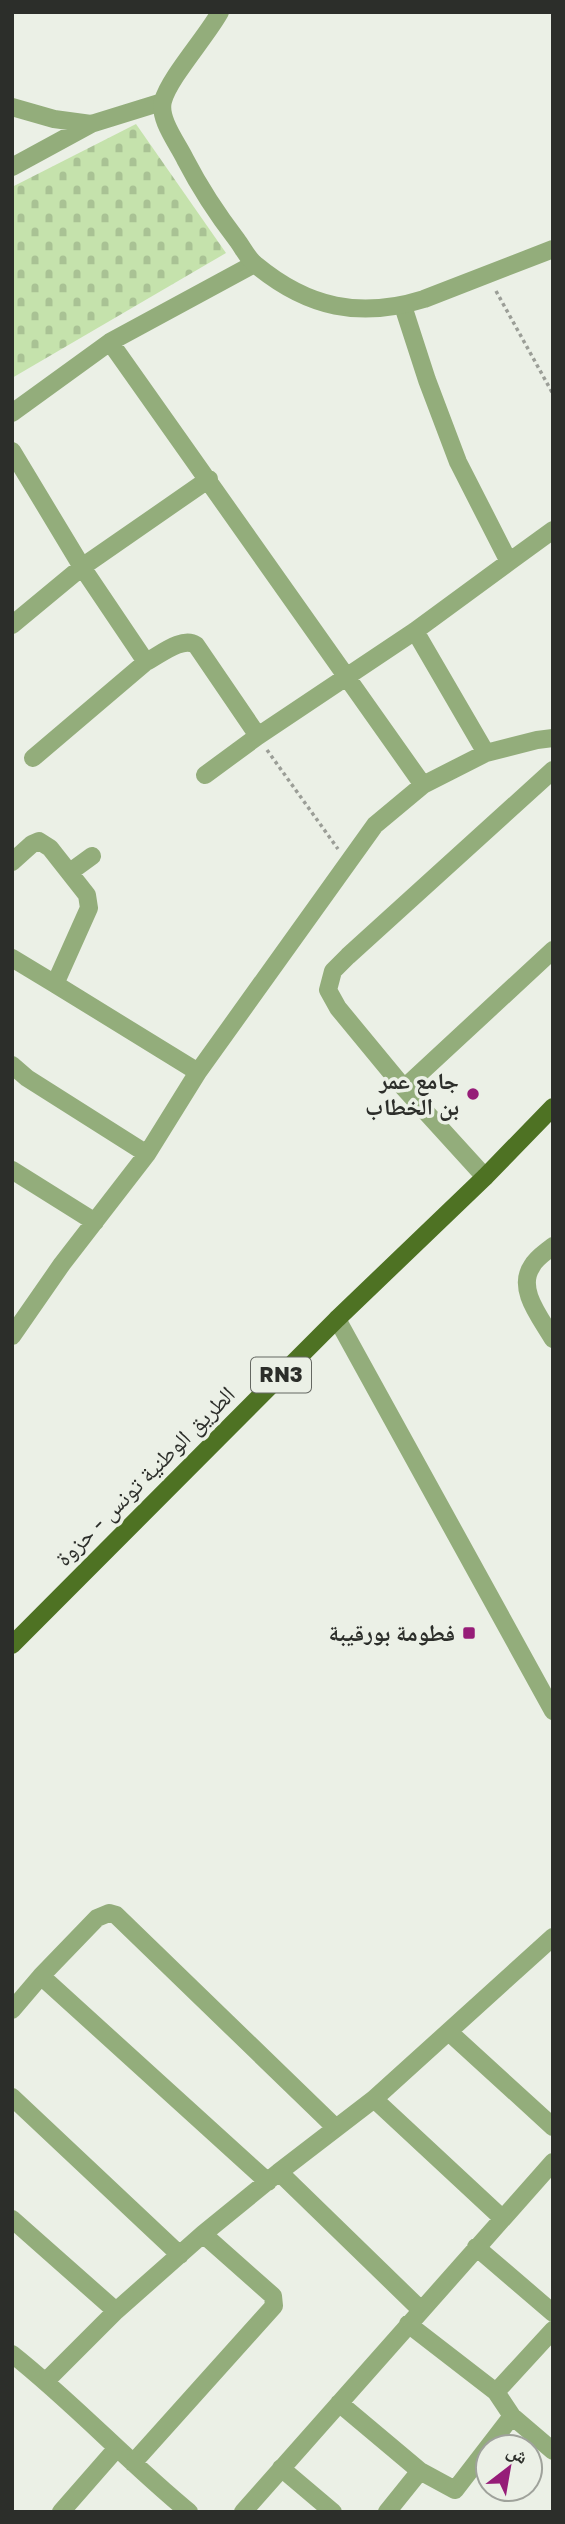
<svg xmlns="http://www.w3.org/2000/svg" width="565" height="2524" viewBox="0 0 565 2524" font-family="'Golos Text','Noto Naskh Arabic',sans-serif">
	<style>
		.cemetery { fill: url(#cemetery-stones) }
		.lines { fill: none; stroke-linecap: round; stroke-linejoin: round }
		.path { stroke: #9b9e97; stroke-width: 3.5; stroke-dasharray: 3.5 3.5; stroke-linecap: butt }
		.minor { stroke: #93ad7b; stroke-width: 18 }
		.tertiary { stroke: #93ad7b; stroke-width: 18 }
		.primary { stroke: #4e7223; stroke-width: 18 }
		.poi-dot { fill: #961d78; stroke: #ebf0e6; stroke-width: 2.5 }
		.labels { text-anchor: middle; stroke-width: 7; stroke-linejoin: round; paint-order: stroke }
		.shield { fill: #ebf0e6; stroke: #656862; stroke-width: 2 }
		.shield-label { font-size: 21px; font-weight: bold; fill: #2c2e2a }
		.poi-label { font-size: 23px; font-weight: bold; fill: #2c2e2a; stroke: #ebf0e6; text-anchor: end }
		.street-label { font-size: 23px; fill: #2c2e2a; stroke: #ebf0e6 }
	</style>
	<defs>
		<pattern id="cemetery-stones" width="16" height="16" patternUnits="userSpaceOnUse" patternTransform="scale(1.75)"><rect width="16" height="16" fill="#c5e2ac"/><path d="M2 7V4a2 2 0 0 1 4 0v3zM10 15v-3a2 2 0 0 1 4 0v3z" fill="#a9c294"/></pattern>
	</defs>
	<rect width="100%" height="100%" fill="#ebf0e6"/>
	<path class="cemetery" d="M136 124 226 253 12 378V187Z"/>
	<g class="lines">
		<path class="path" d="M496 291 553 394
			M267 750 338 849"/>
		<path class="minor" d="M12 107 54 119 91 124 162 102
			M12 167 91 124
			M110 342 423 785
			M12 413 110 342 254 264
			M12 451 82 567 146 662C160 655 182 636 196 645L258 736
			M509 562 553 530
			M12 625 82 567 209 479
			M415 631 486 753
			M33 758 146 662
			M205 775 258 736 415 631 509 562 458 462 427 380 403 306
			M12 862 32 844 39 841 50 848 87 895 89 908 55 984 198 1072
			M70 872 92 856
			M12 958 55 984
			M12 1065 27 1078 147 1154
			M404 1088 553 950
			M12 1170 95 1222
			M485 1177 404 1088 338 1008 328 990 333 971 348 956 553 770
			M553 1246C546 1252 536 1258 532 1266 516 1289 541 1318 553 1339
			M12 1336 62 1264 147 1154 198 1072 375 825 423 785 486 753 537 740 553 738
			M41 1976 268 2182
			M12 2010 41 1976 97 1918 109 1913 116 1915 336 2128
			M449 2032 553 2127
			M12 2097 180 2255
			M374 2099 502 2218
			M279 2172 421 2310
			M12 2219 116 2311
			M476 2247 553 2313
			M408 2324 496 2392 512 2416
			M12 2354C74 2403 128 2462 189 2512
			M46 2381 116 2311 203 2234 279 2172 374 2099 553 1937
			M496 2392 553 2330
			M339 2403 420 2471 387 2512
			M133 2463 274 2306 273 2296 203 2234
			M281 2468 333 2512
			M420 2471 455 2490 512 2416 553 2451
			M61 2512 117 2448
			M243 2512 553 2162"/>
		<path class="tertiary" d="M220 12C207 36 169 78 163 101 158 119 178 144 185 159 200 188 217 214 237 240 243 248 248 259 256 265 308 308 360 319 424 299L553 249
			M337 1319 553 1711"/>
		<path class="primary" d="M12 1645 337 1319 485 1177 553 1107"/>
	</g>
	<g class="poi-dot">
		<circle cx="473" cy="1094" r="7"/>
		<rect x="462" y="1626" width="14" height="14" rx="3.5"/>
	</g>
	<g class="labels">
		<rect class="shield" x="251" y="1357.5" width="60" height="35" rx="5"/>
		<g class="shield-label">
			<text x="281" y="1382">RN3</text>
		</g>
		<g class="poi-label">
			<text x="459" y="1089">جامع عمر<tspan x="459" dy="26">بن الخطاب</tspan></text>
			<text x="455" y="1641">فطومة بورقيبة</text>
		</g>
		<g class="street-label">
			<text transform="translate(145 1476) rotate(-45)" y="8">الطريق الوطنية تونس - حزوة</text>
		</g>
	</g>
	<rect width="565" height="2524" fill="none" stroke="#2c2e2a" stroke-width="28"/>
	<g transform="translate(509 2468) rotate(31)"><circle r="33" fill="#ebf0e6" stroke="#9fa29b" stroke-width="2"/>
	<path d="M0-5L12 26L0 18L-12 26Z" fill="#961d78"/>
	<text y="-10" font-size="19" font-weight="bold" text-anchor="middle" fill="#2c2e2a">ش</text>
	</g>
</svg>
